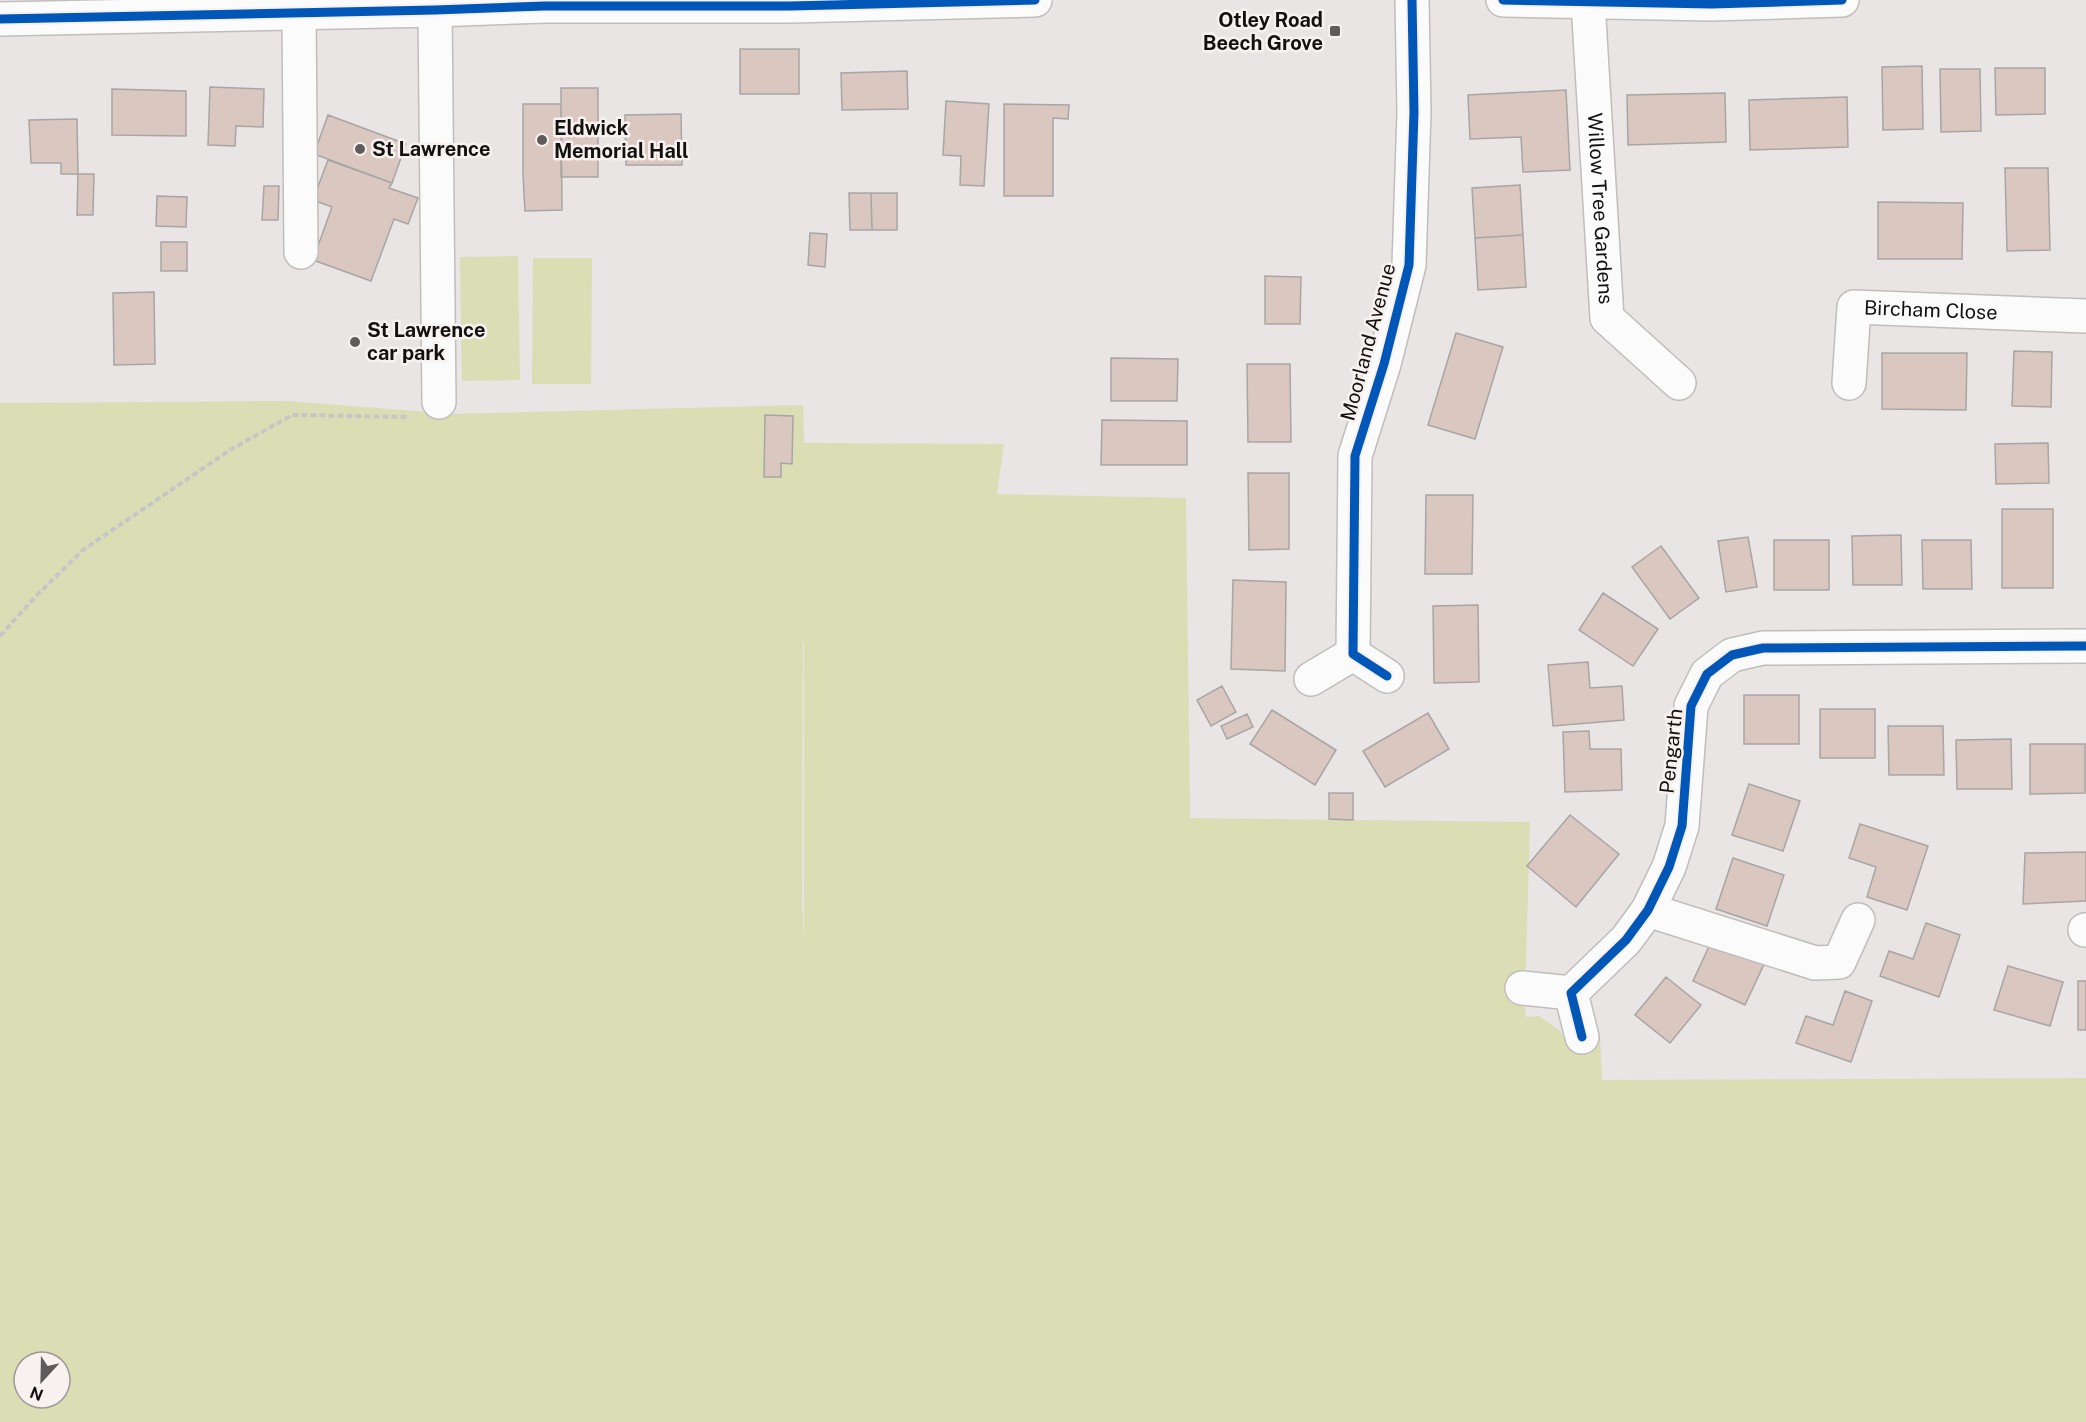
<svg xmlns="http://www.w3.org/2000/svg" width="2086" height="1422" viewBox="0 0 2086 1422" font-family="'Public Sans',sans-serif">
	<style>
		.green { fill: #dbddb4; fill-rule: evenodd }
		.building { fill: #dac7bf; stroke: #a8a5a5; stroke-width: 1.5 }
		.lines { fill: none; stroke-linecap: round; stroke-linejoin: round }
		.minor-casing { stroke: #c0bdbc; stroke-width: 36 }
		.path { stroke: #c7c6c6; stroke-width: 4; stroke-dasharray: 6 3; stroke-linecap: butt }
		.minor { stroke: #fcfbfb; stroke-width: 33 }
		.cycleway-casing { stroke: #f7f2f0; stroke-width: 13 }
		.cycleway { stroke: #0057b8; stroke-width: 9 }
		.poi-dot { fill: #5e5b5a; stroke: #f7f2f0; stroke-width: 2 }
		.labels { text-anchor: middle; stroke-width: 5; stroke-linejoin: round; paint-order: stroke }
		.poi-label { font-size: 20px; font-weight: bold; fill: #131110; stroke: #f7f2f0; text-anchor: start }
		.street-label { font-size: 20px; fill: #131110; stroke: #f7f2f0 }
	</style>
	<rect width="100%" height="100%" fill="#e8e5e4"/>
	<path class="green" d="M518 256 520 380 462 381 460 257Z
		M533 258H592L591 384H532Z
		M289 401 453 414 803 405 804 443 1004 444 997 494 1186 498 1190 818 1530 822 1526 965 1522 988 1526 1017 1539 1016 1560 1031 1567 1044 1582 1037 1600 1036 1602 1080 2086 1078V1422H0V403ZM803 642 804 643V940L802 895ZM24 1362H60V1398H24Z"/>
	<path class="building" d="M740 49H799V94H740Z
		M1922 66 1923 129 1883 130 1882 67Z
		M1995 68H2045V114L1996 115Z
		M1940 69H1980L1981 131 1941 132Z
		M907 71 908 109 842 110 841 73Z
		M210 87 264 89 263 127 236 126 235 146 208 145Z
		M561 88H598V177H561Z
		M112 89 186 91V136L112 135Z
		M1566 90 1570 170 1523 172 1521 137 1470 139 1468 95Z
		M1725 93 1726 142 1628 145 1627 95Z
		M1847 97 1848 147 1750 150 1749 100Z
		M946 101 989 104 984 186 960 185 961 156 943 155Z
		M523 104H561L562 210 525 211 523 175Z
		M1004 104 1069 105 1068 119 1053 118V196H1004Z
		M681 114 682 165H626L625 115Z
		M328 115 406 144 392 183 314 154Z
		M77 119 78 174H61V163H31L29 120Z
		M328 160 392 183 389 188 418 198 408 224 394 219 371 281 313 260 332 207 313 200Z
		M2005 168H2048L2050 250 2007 251Z
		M78 174H94L93 215H77Z
		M1520 185 1523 235 1475 238 1472 188Z
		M264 186H279L278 220H262Z
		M849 193H871L872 230H850Z
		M871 193H897V230H872Z
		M157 196 187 197 186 227 156 226Z
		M1878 202 1963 203 1962 259H1878Z
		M810 233 827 234 825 267 808 265Z
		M1523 235 1526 287 1478 290 1475 238Z
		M161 242H187V271H161Z
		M1265 276 1301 277 1300 324H1265Z
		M154 292 155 364 114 365 113 293Z
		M1456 333 1503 347 1475 439 1428 425Z
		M2014 351 2052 352 2051 407 2012 406Z
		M1882 353H1967L1966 410 1882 409Z
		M1111 358 1178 359 1177 401H1111Z
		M1247 364H1290L1291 442H1248Z
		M765 415 793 416 792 464 781 463V477H764Z
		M1102 420 1187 421V465H1101Z
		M2048 443 2049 483 1996 484 1995 444Z
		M1248 473H1289V549L1249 550Z
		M1426 495H1473L1472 574H1425Z
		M2002 509H2053V588H2002Z
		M1901 535 1902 585H1853L1852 536Z
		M1748 537 1757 587 1726 592 1718 541Z
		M1774 540H1829V590H1774Z
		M1922 540H1971L1972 589H1923Z
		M1661 546 1699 598 1670 619 1632 567Z
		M1233 580 1286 582 1285 671 1231 669Z
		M1603 593 1658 629 1633 666 1579 630Z
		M1478 605 1479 682 1434 683 1433 606Z
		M1588 662 1590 688 1622 686 1624 720 1553 726 1548 665Z
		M1222 686 1236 712 1211 726 1197 700Z
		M1744 695H1799V744H1744Z
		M1820 709H1875V758H1820Z
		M1272 710 1336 750 1315 785 1250 744Z
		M1428 713 1449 749 1385 787 1363 751Z
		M1247 714 1253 727 1227 739 1221 726Z
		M1888 726H1943L1944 775H1889Z
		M1589 731 1590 749H1621L1622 790 1565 792 1563 732Z
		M2011 739 2012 789H1957L1956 740Z
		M2030 744H2085V793L2030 794Z
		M1749 784 1800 801 1783 851 1732 835Z
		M1329 793H1353V820L1329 819Z
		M1570 815 1619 854 1576 907 1527 866Z
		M1860 824 1928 846 1907 910 1867 897 1876 867 1849 858Z
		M2086 852V901L2023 904 2025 853Z
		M1733 858 1784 875 1767 926 1716 909Z
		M1926 923 1960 935 1939 997 1880 976 1889 951 1913 959Z
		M1713 938 1765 962 1745 1005 1693 981Z
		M2008 966 2063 982 2050 1026 1994 1010Z
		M1666 977 1701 1005 1670 1043 1635 1015Z
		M2078 981H2086V1030H2078Z
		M1845 991 1872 1001 1851 1062 1796 1043 1806 1016 1833 1025Z"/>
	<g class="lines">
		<g class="minor-casing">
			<g id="minor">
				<path d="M1503 0 1712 4 1842 0"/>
				<path id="s1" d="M1588 2 1607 318 1679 383"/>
				<path d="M435 10 439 402"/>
				<path d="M299 13 301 252"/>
				<path d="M0 19 435 10 545 6H790L1035 0"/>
				<path id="s2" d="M1849 383 1854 307 2086 316"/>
				<path d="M1387 676 1353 654 1355 456 1384 364 1409 265 1414 112 1412 0"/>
				<path d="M1311 679 1353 654"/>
				<path d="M1648 910 1815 963 1839 962 1858 920"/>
				<path d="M2085 930H2086"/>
				<path d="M1522 988 1571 993"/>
				<path d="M1582 1037 1571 993 1626 940 1648 910 1669 867 1682 826 1691 706 1707 674 1732 655 1763 648 2086 646"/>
			</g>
		</g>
		<path class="path" d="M0 636 36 596 83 550 230 450 292 415 410 417"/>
		<use href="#minor" class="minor"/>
		<g class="cycleway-casing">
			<path id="cycleway" d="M1503 0 1712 4 1842 0
				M0 19 435 10 545 6H790L1035 0
				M1387 676 1353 654 1355 456 1384 364 1409 265 1414 112 1412 0
				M1582 1037 1571 993 1626 940 1648 910 1669 867 1682 826 1691 706 1707 674 1732 655 1763 648 2086 646"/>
		</g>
		<use href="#cycleway" class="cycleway"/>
	</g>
	<g class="poi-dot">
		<rect x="1329" y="25" width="12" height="12" rx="3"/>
		<circle cx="542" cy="140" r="6"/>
		<circle cx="360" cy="149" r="6"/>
		<circle cx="355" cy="342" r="6"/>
	</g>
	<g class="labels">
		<g class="poi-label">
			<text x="1323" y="27" text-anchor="end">Otley Road<tspan x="1323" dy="23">Beech Grove</tspan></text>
			<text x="554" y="135">Eldwick<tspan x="554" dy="23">Memorial Hall</tspan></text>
			<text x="372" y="156">St Lawrence</text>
			<text x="367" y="337">St Lawrence<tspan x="367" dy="23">car park</tspan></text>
		</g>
		<g class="street-label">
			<text dy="7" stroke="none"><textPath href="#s1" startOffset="207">Willow Tree Gardens</textPath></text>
			<text dy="7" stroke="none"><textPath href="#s2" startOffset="153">Bircham Close</textPath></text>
			<text transform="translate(1368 342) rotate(-75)" y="7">Moorland Avenue</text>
			<text transform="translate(1671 751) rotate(-84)" y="7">Pengarth</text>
		</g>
	</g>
	<g transform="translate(42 1380) rotate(202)"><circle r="28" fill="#f7f2f0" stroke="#9c9896" stroke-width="1.5"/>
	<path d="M0-4.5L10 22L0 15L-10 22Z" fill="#5e5b5a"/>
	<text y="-9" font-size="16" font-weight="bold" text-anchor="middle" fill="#131110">N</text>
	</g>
</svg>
